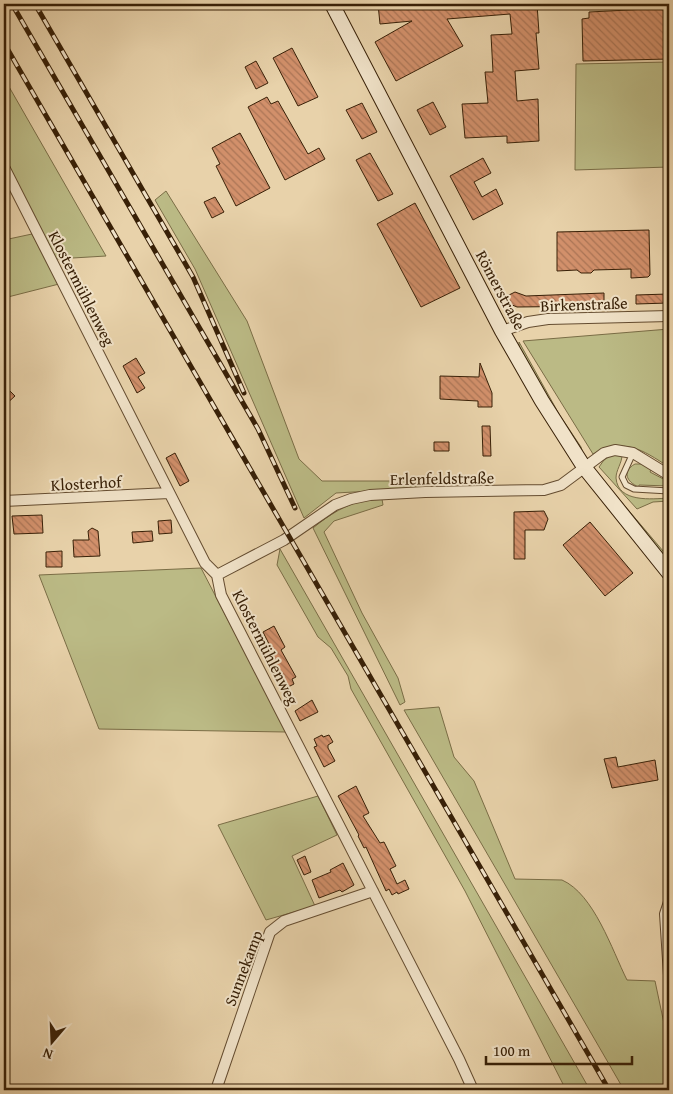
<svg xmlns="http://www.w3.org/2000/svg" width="673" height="1094" viewBox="0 0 673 1094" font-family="'Gentium Book Plus',serif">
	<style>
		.green { fill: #bbba85; stroke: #7a6d46 }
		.building { fill: url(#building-back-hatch); stroke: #382007 }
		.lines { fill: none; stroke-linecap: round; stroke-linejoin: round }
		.lane-casing { stroke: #644c30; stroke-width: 7 }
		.street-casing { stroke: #644c30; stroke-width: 12 }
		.secondary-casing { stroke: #382007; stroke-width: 16 }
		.lane { stroke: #f0e2c8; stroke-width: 5 }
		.street { stroke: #f0e2c8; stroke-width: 10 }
		.secondary { stroke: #f0e2c8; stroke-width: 14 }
		.rail-casing { stroke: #382007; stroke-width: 5 }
		.rail { stroke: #f0e2c8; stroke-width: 3; stroke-dasharray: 9; stroke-linecap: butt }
		.labels { text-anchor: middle; stroke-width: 4; stroke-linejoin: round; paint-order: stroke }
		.street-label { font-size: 16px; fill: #382007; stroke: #f0e2c8 }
	</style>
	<defs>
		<pattern id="building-back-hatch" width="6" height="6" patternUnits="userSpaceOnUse" patternTransform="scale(1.25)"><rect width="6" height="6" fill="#d2906b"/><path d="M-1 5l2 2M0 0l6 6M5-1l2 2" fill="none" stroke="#ab7556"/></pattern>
	</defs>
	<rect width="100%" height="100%" fill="#e8d2aa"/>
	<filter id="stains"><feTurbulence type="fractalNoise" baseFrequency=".004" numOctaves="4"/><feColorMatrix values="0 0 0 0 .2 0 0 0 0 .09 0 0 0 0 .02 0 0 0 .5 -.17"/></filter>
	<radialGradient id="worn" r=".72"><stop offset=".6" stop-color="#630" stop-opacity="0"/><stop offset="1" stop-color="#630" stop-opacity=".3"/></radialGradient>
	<path class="green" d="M669 62V167L575 170 576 64Z
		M4 78 106 256 56 259 4 157Z
		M166 191 247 321 299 459 322 481H428L425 488 336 493 304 518 195 269 155 200Z
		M32 234 59 284 4 298V240Z
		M669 329V467C641 449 626 438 593 454L523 341Z
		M519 342 559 414 581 447 582 450 573 442 519 347Z
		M613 454 622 455C622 463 616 470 616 478 618 503 652 499 669 498V501L653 502 637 509 599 467 604 460Z
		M635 464H643L651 470 650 472 669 482V486L639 485V487C626 482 622 471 635 464Z
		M602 479 669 558V564Z
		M367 499H382L383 505 334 521 324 532 362 613 398 678 405 702 400 705 313 528C330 514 345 505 367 499Z
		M280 549 590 1090H566L465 891 351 689 348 676 331 648 318 637 277 565Z
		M201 568 286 732 99 729 39 575Z
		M439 707 454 757 474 781 515 879 562 880C594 894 612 950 627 980L655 981 669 1047V1090H624L404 710Z
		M318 796 337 835 292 856 315 906 266 920 218 825Z"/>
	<path class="building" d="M378 4H537L539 33H536L539 69 515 71 517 101 538 99 539 141 507 143V136L465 138 462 104 488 103 485 72H493L491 35 512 34 510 14 447 19 463 46 396 81 375 42 412 21 380 24Z
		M647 4H669V59L583 61 582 19 589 18V12L648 9Z
		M292 48 318 97 298 106 273 58Z
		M256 61 268 83 256 89 245 67Z
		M267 97 271 104 278 101 308 154 319 148 325 159 285 180 248 107Z
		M433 102 446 127 430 135 417 110Z
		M362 103 377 132 362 139 346 110Z
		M240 133 270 188 236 206 216 166 220 164 212 148Z
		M370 153 393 194 378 201 356 160Z
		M483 158 491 173 474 182 482 197 496 189 503 204 473 220 450 176Z
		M215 197 224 212 212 218 204 202Z
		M415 203 460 288 421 307 377 224Z
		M649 230 650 275 648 277 631 278V269L594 270 591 273H581L577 270 557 271V232Z
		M515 292 526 296 604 293V306L517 307 510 304 507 296Z
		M668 294V303L636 304V295Z
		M136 358 145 373 138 377 145 388 137 393 123 366Z
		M480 363 492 393V407H478V401L440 399V376L479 377Z
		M9 390 15 396 4 406V394Z
		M482 426H490L491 456H483Z
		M434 442H449V451H434Z
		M175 453 189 481 180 486 166 458Z
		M544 511 548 519 544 530H525V559H514V512Z
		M42 515 43 533 14 534 12 516Z
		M171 520 172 533 159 534 158 521Z
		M590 522 633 573 605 596 563 545Z
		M92 528 98 531 100 556 74 557 73 540H89L88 531Z
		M152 531 153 541 133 543 132 532Z
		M62 551V567H46V552Z
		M274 626 285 647 281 650 296 677 292 679 294 684 286 688 264 651 267 650 265 646 269 644 263 632Z
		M312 700 318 712 300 721 295 711Z
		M322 735 323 737 329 735 333 742 328 745V748L335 761 324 767 314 747 317 746 314 739Z
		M616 757 618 767 655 760 658 780 612 788 604 759Z
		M356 786 369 813 363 816 380 843 384 842 396 866 390 869 397 884 405 880 409 889 398 894 397 892 392 895 389 889 386 891 366 847 364 848 358 836 359 835 338 796Z
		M305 856 311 872 304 875 297 860Z
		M343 863 354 885 342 892 340 890 319 898 312 880 331 872 330 870Z"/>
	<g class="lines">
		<g class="lane-casing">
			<path id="lane" d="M633 453 622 477 626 485 634 489 669 491"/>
		</g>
		<g class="street-casing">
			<path id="street" d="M4 167 205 563 217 575 221 595 459 1059 473 1090
				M502 331 528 322 548 319 669 316
				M4 501 169 493
				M217 575 284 540 335 505 351 499 370 495 425 492 544 490 561 485 604 453 615 450 633 453 669 475
				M669 902 665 914 669 975
				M216 1090 270 932 284 921 373 891"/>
		</g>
		<g class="secondary-casing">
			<path id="secondary" d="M332 4 502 331 542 401 584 467 669 573"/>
		</g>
		<use href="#lane" class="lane"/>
		<use href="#street" class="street"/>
		<use href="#secondary" class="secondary"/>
		<g class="rail-casing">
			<path id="rail" d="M12 4 258 429 295 508
				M35 4 193 277 244 393
				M4 43 609 1090"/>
		</g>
		<use href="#rail" class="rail"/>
	</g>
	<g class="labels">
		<g class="street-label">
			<text transform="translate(82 288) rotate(63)" y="6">Klostermühlenweg</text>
			<text transform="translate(501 290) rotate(62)" y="6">Römerstraße</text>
			<text transform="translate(584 304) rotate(-2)" y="6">Birkenstraße</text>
			<text transform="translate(442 478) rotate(-1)" y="6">Erlenfeldstraße</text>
			<text transform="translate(86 483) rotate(-3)" y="6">Klosterhof</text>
			<text transform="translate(266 647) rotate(63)" y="6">Klostermühlenweg</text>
			<text transform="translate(243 968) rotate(-69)" y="6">Sunnekamp</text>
		</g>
	</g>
	<rect width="673" height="1094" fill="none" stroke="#e8d2aa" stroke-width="20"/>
	<rect x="5" y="5" width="663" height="1084" fill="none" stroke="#382007" stroke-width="2.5"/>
	<rect x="10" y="10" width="653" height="1074" fill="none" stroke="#382007"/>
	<g transform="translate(52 1042) rotate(199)" stroke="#f0e2c8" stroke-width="4" paint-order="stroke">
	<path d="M0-4L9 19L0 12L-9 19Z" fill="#382007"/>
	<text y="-8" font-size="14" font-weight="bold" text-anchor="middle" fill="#382007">N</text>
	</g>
	<path d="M486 1056v8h146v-8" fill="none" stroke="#382007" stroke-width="2.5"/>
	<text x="493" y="1056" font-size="15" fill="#382007" stroke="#f0e2c8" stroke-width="4" paint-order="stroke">100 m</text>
	<rect width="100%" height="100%" filter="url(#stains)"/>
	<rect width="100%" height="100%" fill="url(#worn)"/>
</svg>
